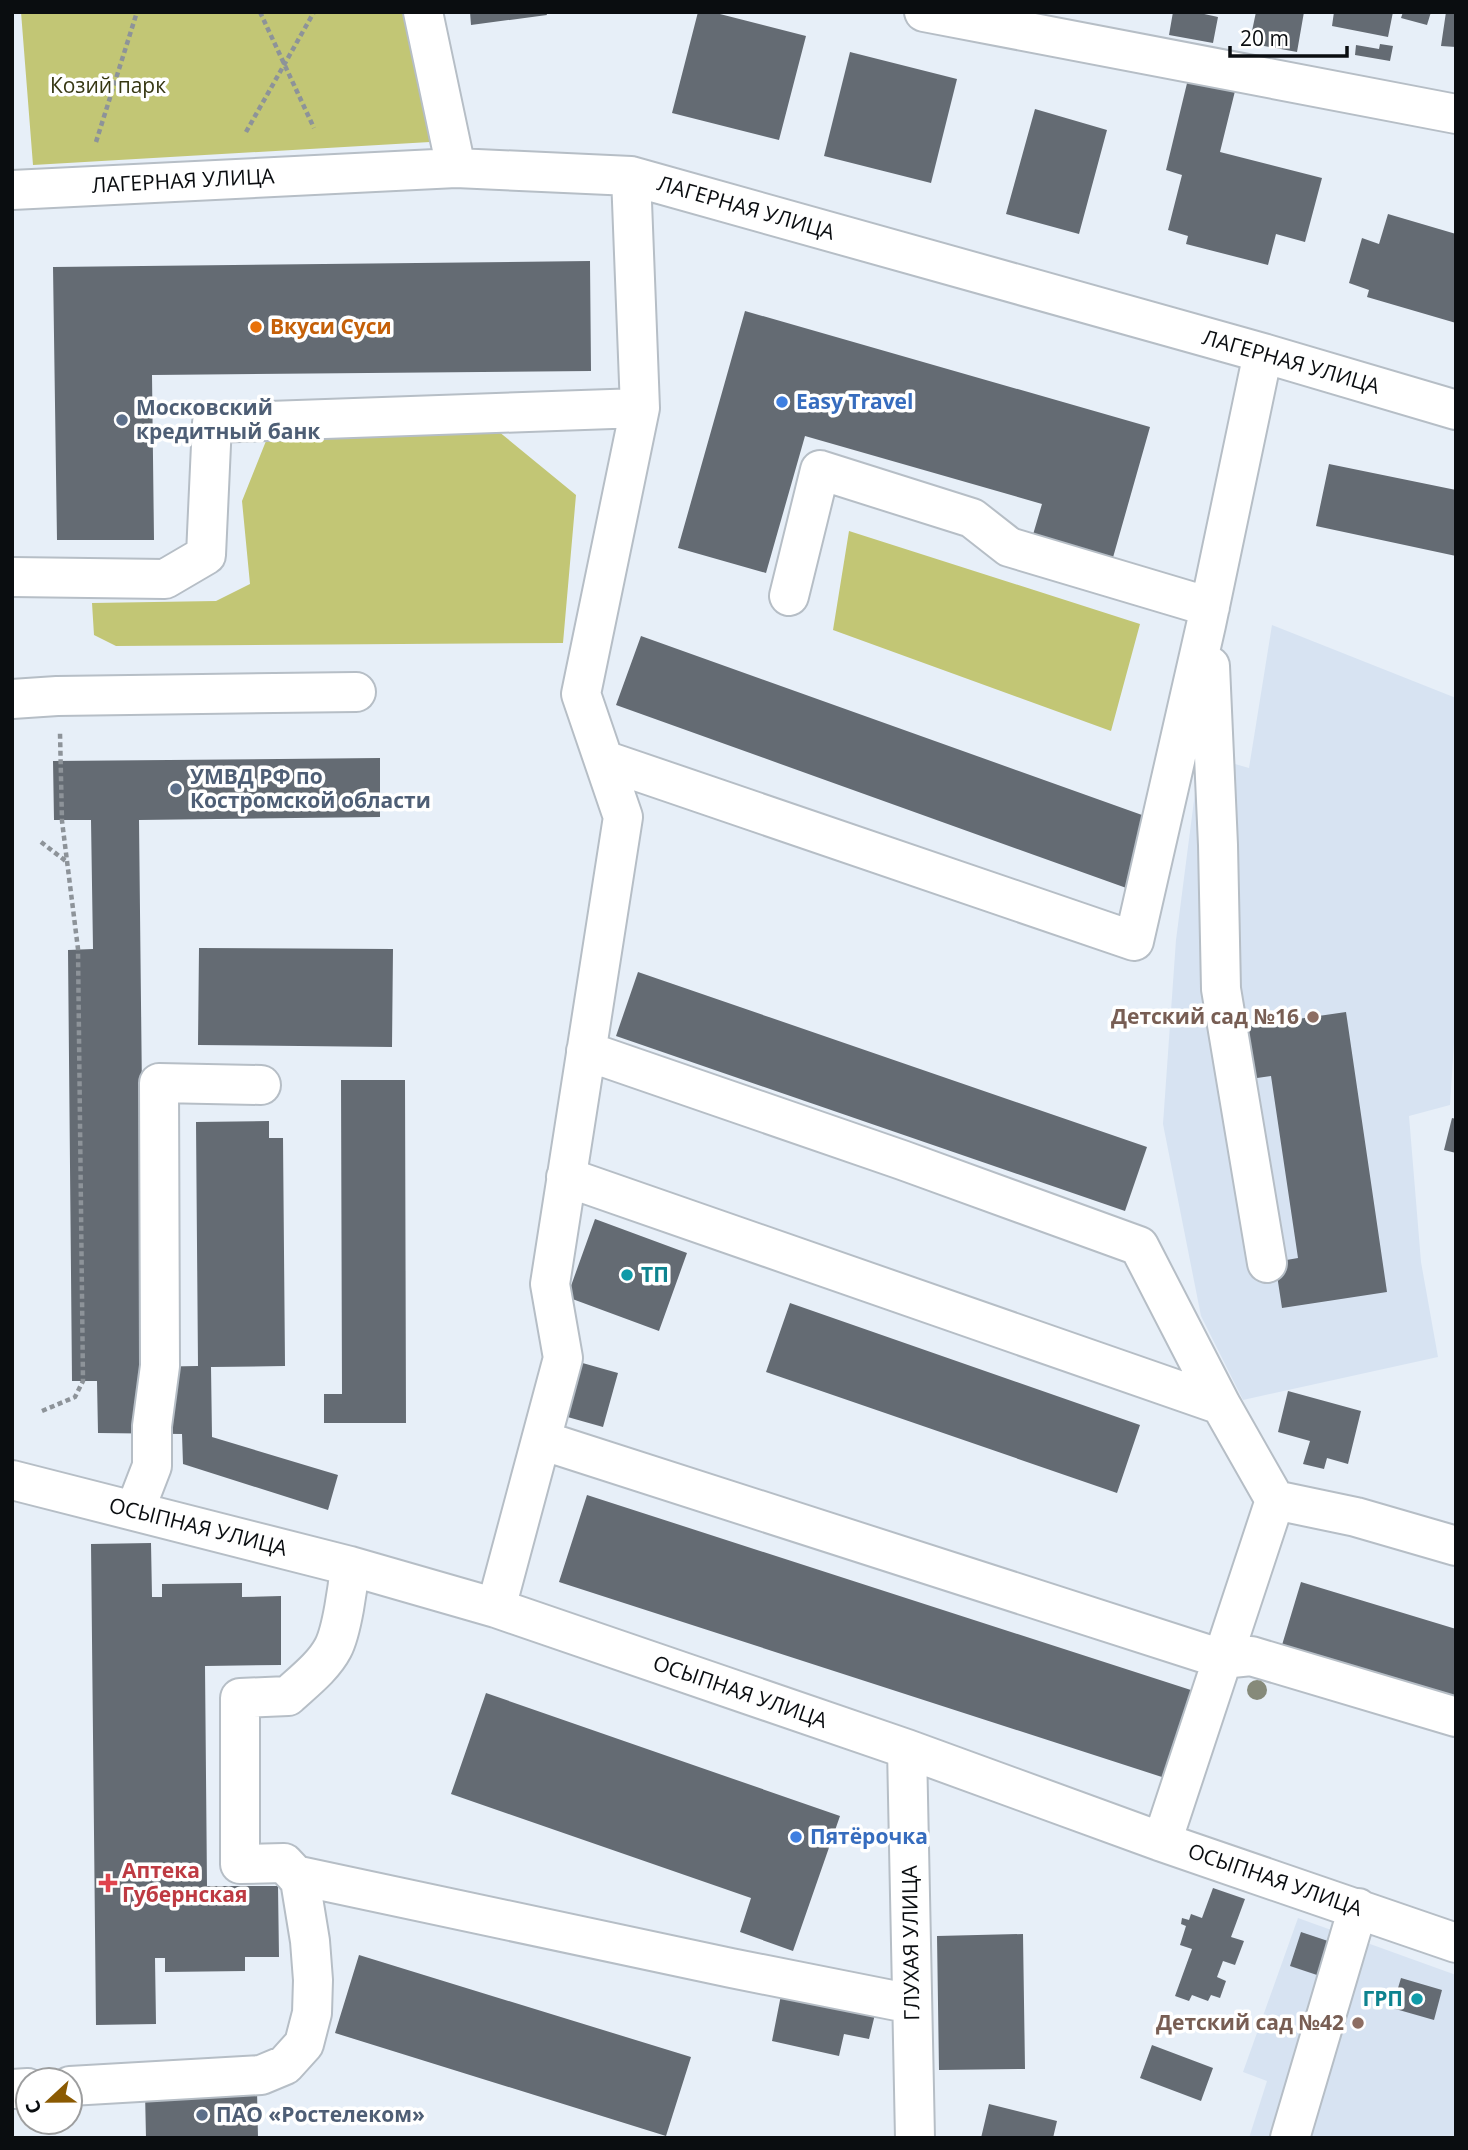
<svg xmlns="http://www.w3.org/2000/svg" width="1468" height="2150" viewBox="0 0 1468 2150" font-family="'Open Sans',sans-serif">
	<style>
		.built { fill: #d7e3f2 }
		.green { fill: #c2c675 }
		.building { fill: #646b73 }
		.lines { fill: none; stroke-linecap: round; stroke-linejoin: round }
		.minor-casing { stroke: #b6bec6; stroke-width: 42 }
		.path { stroke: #8d9399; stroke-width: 4.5; stroke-dasharray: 5 3.5; stroke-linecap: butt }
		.minor { stroke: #fff; stroke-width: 38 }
		.tree { fill: #868a7a }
		.food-dot { fill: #e8710a; stroke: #fff; stroke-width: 2.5 }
		.shop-dot { fill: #3f7fe0; stroke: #fff; stroke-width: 2.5 }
		.service-dot { fill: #5c6f8a; stroke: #fff; stroke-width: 2.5 }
		.education-dot { fill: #8d6e63; stroke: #fff; stroke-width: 2.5 }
		.culture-dot { fill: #0f9aa8; stroke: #fff; stroke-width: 2.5 }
		.health-dot { fill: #e0444e; stroke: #fff; stroke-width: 2.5 }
		.labels { text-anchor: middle; stroke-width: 7; stroke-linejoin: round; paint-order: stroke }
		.park-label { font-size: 21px; fill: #363712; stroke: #fff }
		.street-label { font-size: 21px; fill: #0a0d10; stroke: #fff }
		.food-label { font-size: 21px; font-weight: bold; fill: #c56008; stroke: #fff; text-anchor: start }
		.shop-label { font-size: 21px; font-weight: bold; fill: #366cbe; stroke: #fff; text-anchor: start }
		.service-label { font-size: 21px; font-weight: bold; fill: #4e5e75; stroke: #fff; text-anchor: start }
		.education-label { font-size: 21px; font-weight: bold; fill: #785e54; stroke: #fff; text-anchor: end }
		.culture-label { font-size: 21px; font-weight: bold; fill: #0d838f; stroke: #fff; text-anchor: start }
		.health-label { font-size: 21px; font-weight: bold; fill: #be3a42; stroke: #fff; text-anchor: start }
	</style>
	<rect width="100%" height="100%" fill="#e7eff8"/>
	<path class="built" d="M1272 625 1456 698V1012L1450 1105 1409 1116 1421 1262 1438 1357 1243 1400 1201 1316 1163 1124 1176 940 1200 754 1249 768Z
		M1298 1918 1456 1975V2138H1249L1267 2081 1243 2072Z"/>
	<path class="green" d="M21 12H403L430 142 33 165Z
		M270 431H498L576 495 563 643 116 646 94 635 92 603 216 601 250 584 242 501Z
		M849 531 1140 624 1111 731 833 630Z"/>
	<path class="building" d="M470 12H546L547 15 471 25Z
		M698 12H712L806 36 779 140 672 113Z
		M1173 12H1195L1218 17 1213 43 1169 35Z
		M1256 12H1304L1297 52 1259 45 1261 33 1252 31Z
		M1334 12H1393L1388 37 1332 26Z
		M1403 12H1431L1427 25 1401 18Z
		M1446 12H1456V47L1441 46Z
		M1380 44 1393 46 1390 61 1355 55 1356 45 1379 49Z
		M850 52 957 79 931 183 824 156Z
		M1189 75 1236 87 1220 152 1322 178 1305 242 1276 234 1268 265 1186 244 1188 236 1168 230 1182 175 1166 170Z
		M1035 109 1107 130 1079 234 1006 214Z
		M1388 214 1456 234V323L1367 297 1369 290 1349 283 1362 238 1379 244Z
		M590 261 591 371 152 375 154 540H57L53 267Z
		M745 311 1150 427 1112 561 1032 538 1042 504 805 436 766 573 678 548Z
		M1329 464 1456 490V556L1316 526Z
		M641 636 1156 820 1132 890 616 705Z
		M380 758V817L139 820 145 1367 198 1366 196 1122 269 1121V1138H283L285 1366 211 1367 212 1437 338 1475 328 1510 183 1464 182 1434 98 1433 97 1381H72L68 950 93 949 91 820H54L53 761Z
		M199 948 393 949 392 1047 198 1045Z
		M638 972 1147 1147 1125 1211 616 1036Z
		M1346 1012 1387 1292 1282 1308 1275 1262 1298 1258 1271 1076 1243 1080 1236 1028Z
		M341 1080H405L406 1423H324V1394H342Z
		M1452 1118 1456 1119V1153L1444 1150Z
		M595 1219 687 1253 659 1331 567 1297Z
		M790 1303 1140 1425 1117 1493 766 1372Z
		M579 1362 618 1373 603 1427 564 1416Z
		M1288 1391 1361 1411 1348 1464 1327 1458 1324 1469 1303 1464 1310 1441 1278 1432Z
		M587 1495 1194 1691 1165 1778 559 1582Z
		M151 1543 152 1597H162V1584L242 1583V1597L281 1596V1665L205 1666 207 1886H278L279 1957H245V1971L165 1972V1958H155L156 2024 96 2025 91 1544Z
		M1301 1582 1456 1629V1709L1279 1655Z
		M486 1693 840 1816 793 1951 740 1932 751 1898 451 1794Z
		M1213 1888 1245 1899 1231 1937 1244 1941 1235 1965 1223 1961 1217 1977 1226 1981 1220 1998 1211 1995 1208 2001 1192 1995 1189 2001 1175 1996 1192 1949 1180 1945 1186 1926 1181 1924 1182 1918 1189 1920 1191 1914 1202 1918Z
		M1301 1932 1340 1945 1329 1979 1290 1966Z
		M1023 1934 1025 2069 939 2070 937 1936Z
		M359 1955 691 2057 666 2136 335 2033Z
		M1401 1978 1442 1990 1434 2020 1392 2008Z
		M782 1990 876 2010 869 2039 844 2034 839 2056 772 2041Z
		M1152 2045 1213 2068 1201 2101 1140 2078Z
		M257 2090 258 2138H146L145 2092Z
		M989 2104 1057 2121 1053 2138H981Z"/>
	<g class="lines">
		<g class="minor-casing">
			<path id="minor" d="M423 12 456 168
				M924 12 1456 114
				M12 190 456 168 631 176 1263 353 1456 410
				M12 577 165 579 206 555 212 423 640 408
				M789 596 820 470 972 518 1009 547 1210 607
				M1210 666 1218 845 1221 989 1267 1263
				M12 699 57 696 356 692
				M604 760 1134 941 1206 625 1263 353
				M586 1051 902 1160 1139 1246 1221 1405 1275 1500 1162 1842
				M566 1177 1221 1405
				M541 1440 1222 1659 1251 1656 1456 1717
				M12 1480 350 1566 496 1608 907 1749 1162 1842 1456 1943
				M1275 1500 1356 1517 1456 1546
				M135 1510 152 1466V1426L160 1366 159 1083 261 1085
				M496 1608 563 1358 550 1284 623 817 581 694 640 408 631 176
				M907 1749 915 2138
				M295 1875 731 1968 912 2004
				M70 2086 261 2075 285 2065 304 2044 312 2013 313 1980 310 1941 300 1880 284 1863 240 1864V1698L288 1696C303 1682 323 1667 333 1648 342 1631 348 1586 350 1566
				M12 2089 28 2088
				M1290 2138 1358 1908"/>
		</g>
		<path class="path" d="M260 12 314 128
			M246 132 314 12
			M96 142 137 12
			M41 842 67 862
			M42 1411 75 1397 83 1381 78 949 62 821 60 733"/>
		<use href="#minor" class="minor"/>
	</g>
	<circle class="tree" cx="1257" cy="1690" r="10"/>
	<circle class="food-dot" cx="256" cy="327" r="7"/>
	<g class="shop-dot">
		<circle cx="782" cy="402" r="7"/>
		<circle cx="796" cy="1837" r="7"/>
	</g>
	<g class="service-dot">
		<circle cx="122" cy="420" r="7"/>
		<circle cx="176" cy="789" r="7"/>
		<circle cx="202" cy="2115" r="7"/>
	</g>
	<g class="education-dot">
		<circle cx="1313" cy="1017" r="7"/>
		<circle cx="1358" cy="2023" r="7"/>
	</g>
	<g class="culture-dot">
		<circle cx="627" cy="1275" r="7"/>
		<circle cx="1417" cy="1999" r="7"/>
	</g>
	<path class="health-dot" d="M104.5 1872.5h7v7h7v7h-7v7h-7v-7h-7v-7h7z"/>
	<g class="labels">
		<g class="park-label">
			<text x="108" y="93">Козий парк</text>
		</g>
		<g class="street-label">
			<text transform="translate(183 181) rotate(-3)" y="7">ЛАГЕРНАЯ УЛИЦА</text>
			<text transform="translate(746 208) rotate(16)" y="7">ЛАГЕРНАЯ УЛИЦА</text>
			<text transform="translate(1291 362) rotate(16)" y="7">ЛАГЕРНАЯ УЛИЦА</text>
			<text transform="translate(198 1527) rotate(14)" y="7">ОСЫПНАЯ УЛИЦА</text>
			<text transform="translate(740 1692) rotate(19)" y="7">ОСЫПНАЯ УЛИЦА</text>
			<text transform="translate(1275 1880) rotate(19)" y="7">ОСЫПНАЯ УЛИЦА</text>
			<text transform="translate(911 1943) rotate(-91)" y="7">ГЛУХАЯ УЛИЦА</text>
		</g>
		<g class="food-label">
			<text x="270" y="334">Вкуси Суси</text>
		</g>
		<g class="shop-label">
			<text x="796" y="409">Easy Travel</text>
			<text x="810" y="1844">Пятёрочка</text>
		</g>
		<g class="service-label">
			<text x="136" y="415">Московский<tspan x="136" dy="24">кредитный банк</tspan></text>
			<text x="190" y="784">УМВД РФ по<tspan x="190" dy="24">Костромской области</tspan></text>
			<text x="216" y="2122">ПАО «Ростелеком»</text>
		</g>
		<g class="education-label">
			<text x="1299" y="1024">Детский сад №16</text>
			<text x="1344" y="2030">Детский сад №42</text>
		</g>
		<g class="culture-label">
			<text x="641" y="1282">ТП</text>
			<text x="1403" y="2006" text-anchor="end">ГРП</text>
		</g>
		<g class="health-label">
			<text x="122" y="1878">Аптека<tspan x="122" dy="24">Губернская</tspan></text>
		</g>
	</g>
	<rect width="1468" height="2150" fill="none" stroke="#0a0d10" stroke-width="28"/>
	<g transform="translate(49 2101) rotate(248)"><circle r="33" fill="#ffffff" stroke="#9d9e9f" stroke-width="2"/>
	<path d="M0-5L12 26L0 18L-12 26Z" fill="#8b5a02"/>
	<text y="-10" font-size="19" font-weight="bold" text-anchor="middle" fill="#0a0d10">С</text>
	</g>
	<path d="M1230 46v10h117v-10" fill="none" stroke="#0a0d10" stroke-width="3.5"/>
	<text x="1240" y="46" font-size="21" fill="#0a0d10" stroke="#ffffff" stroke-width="5" paint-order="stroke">20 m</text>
</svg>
